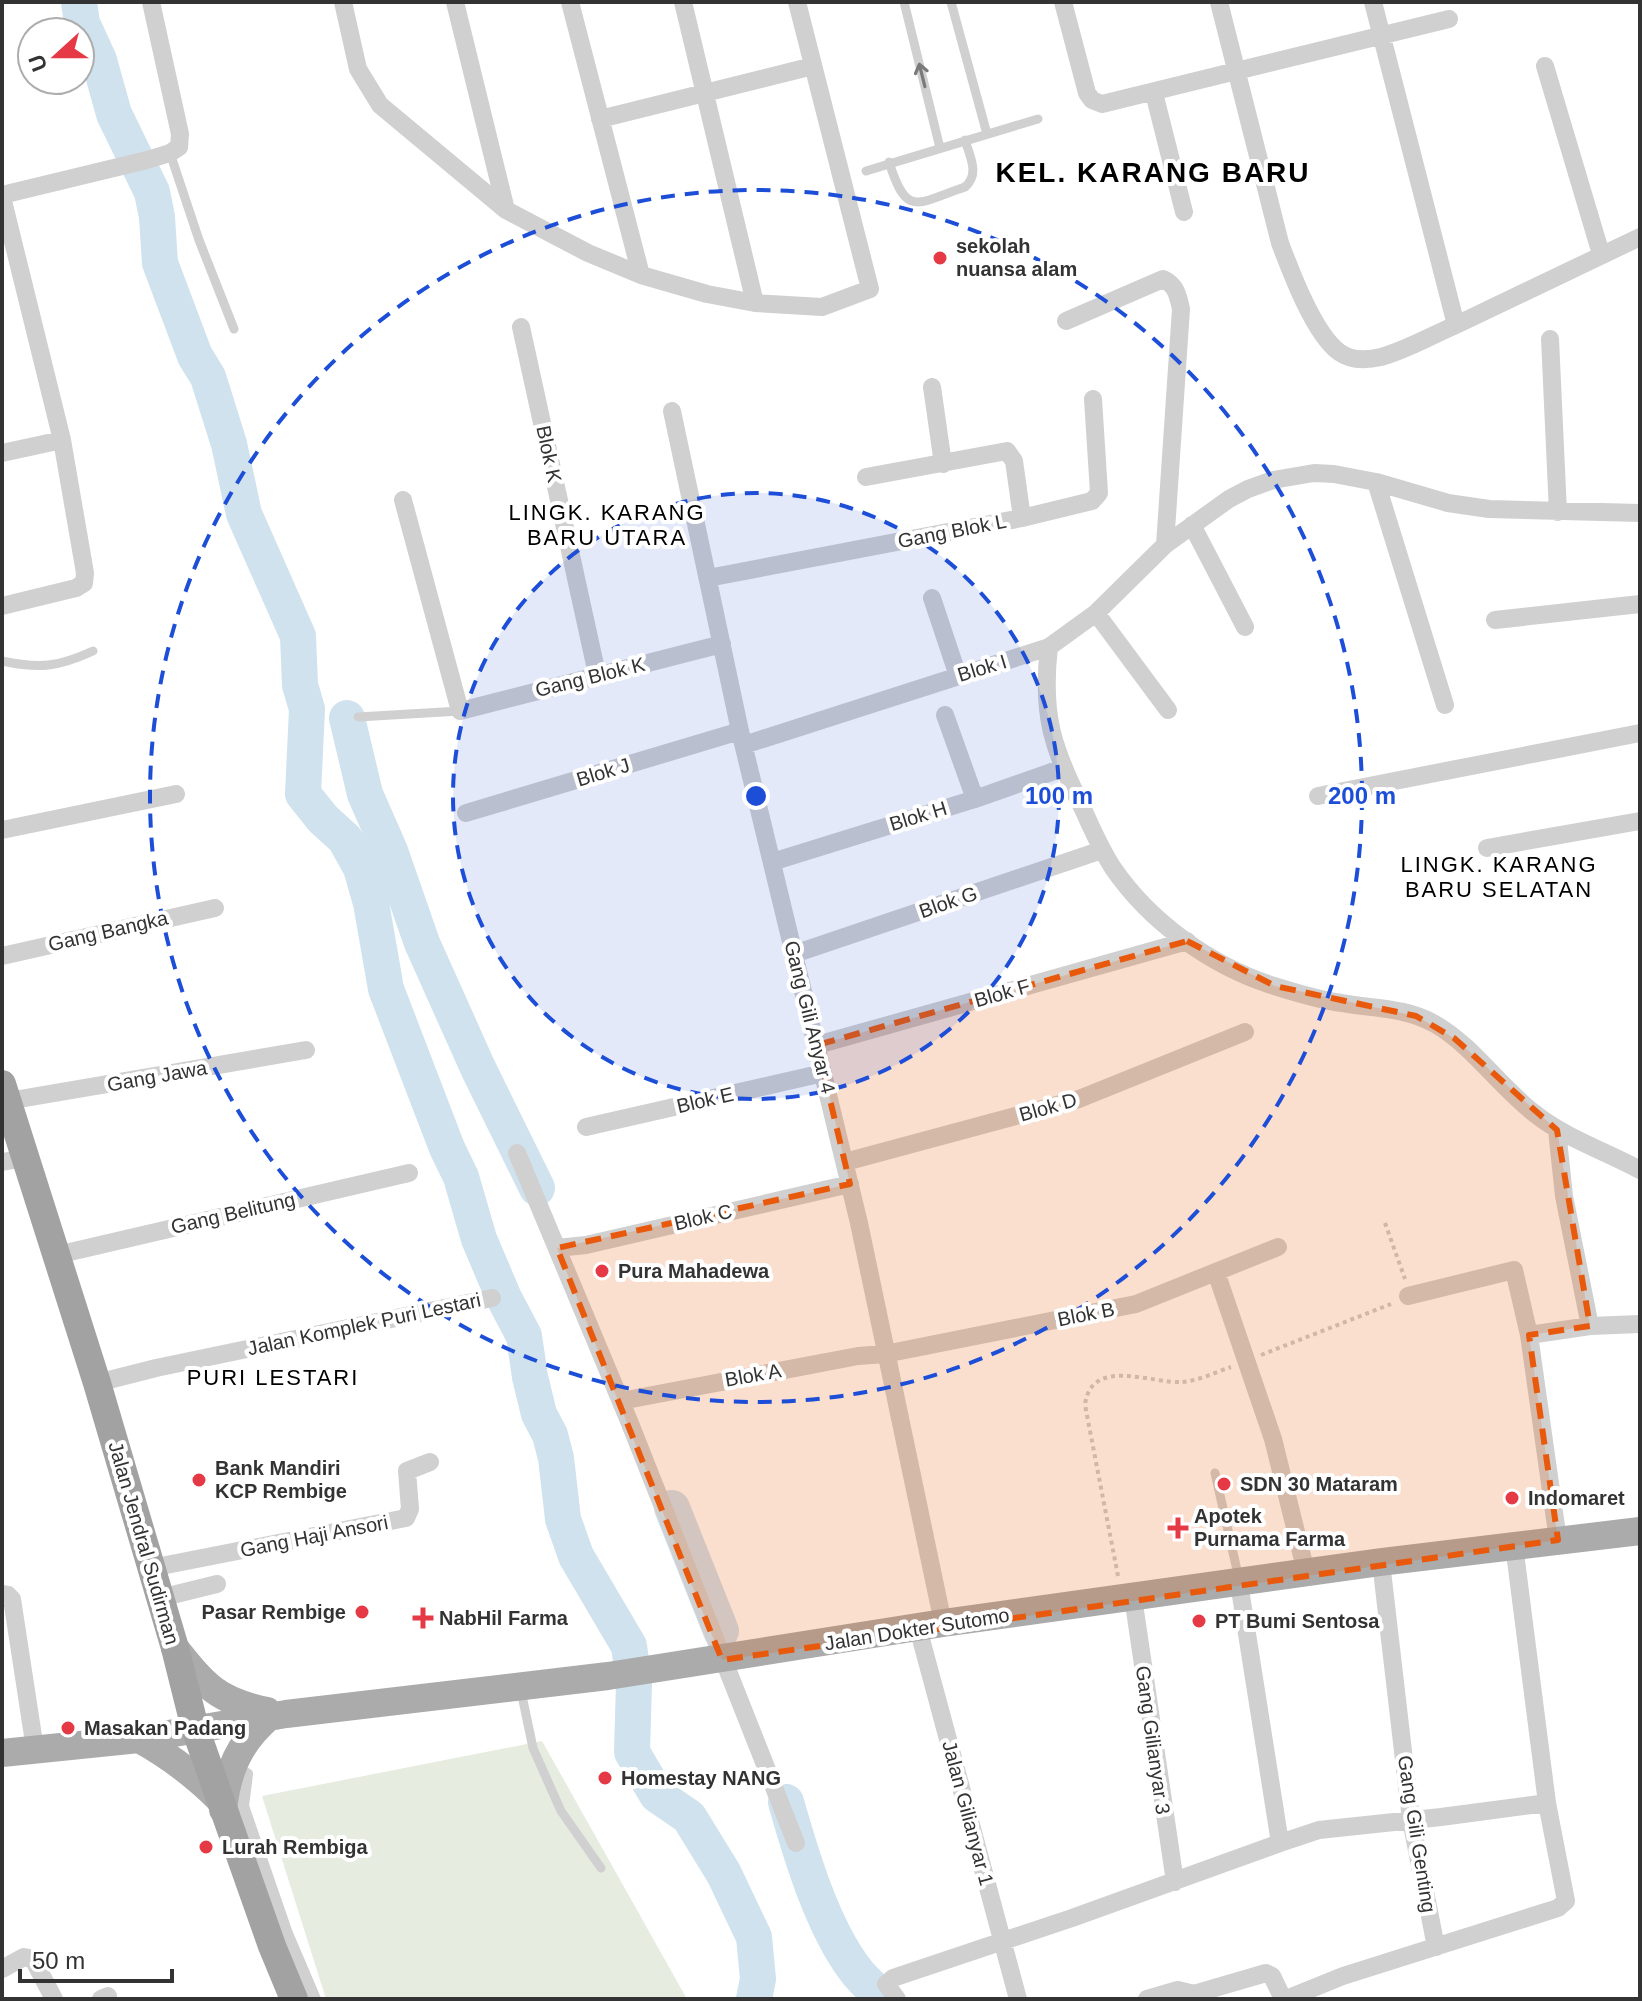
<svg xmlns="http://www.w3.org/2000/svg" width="1642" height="2001" viewBox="0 0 1642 2001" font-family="Arial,sans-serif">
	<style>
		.green { fill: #e6ecdf }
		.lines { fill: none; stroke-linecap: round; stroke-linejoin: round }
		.river { stroke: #cfe2ee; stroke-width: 36 }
		.path { stroke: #cdcdcd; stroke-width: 4; stroke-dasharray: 4 4; stroke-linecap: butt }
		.service { stroke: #d0d0d0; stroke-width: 9 }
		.pedestrian { stroke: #d0d0d0; stroke-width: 12 }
		.minor { stroke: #d0d0d0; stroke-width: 18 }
		.primary { stroke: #ababab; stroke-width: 28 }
		.trunk { stroke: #a2a2a2; stroke-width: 28 }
		.oneway { stroke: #7a7a7a }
		.marked { fill: #e8590c; fill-opacity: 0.2; stroke: #e8590c; stroke-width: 6; stroke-dasharray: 16 10; stroke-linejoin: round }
		.ring { fill: none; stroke: #1d4ed8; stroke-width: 4; stroke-dasharray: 14 10 }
		.poi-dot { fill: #e63946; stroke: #fff; stroke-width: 3 }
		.labels { text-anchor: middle; stroke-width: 8; stroke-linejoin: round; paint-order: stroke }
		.poi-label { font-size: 20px; font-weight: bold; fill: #333; stroke: #fff; text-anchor: start }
		.street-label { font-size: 20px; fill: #333; stroke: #fff }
		.neighbourhood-label { font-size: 22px; letter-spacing: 2px; fill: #000; stroke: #fff }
		.district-label { font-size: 28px; font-weight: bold; letter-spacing: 2px; fill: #000; stroke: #fff }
		.centre { fill: #1d4ed8; stroke: #fff; stroke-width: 4 }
		.ring-label { font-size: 24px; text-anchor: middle; font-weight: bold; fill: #1d4ed8; stroke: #fff; stroke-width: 8; stroke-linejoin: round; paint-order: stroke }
	</style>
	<rect width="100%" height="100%" fill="#fff"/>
	<path class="green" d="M542 1741 687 1999H326L262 1796Z"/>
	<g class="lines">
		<path class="river" d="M79 2 82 23 99 60 114 114 152 192 157 217 160 263 195 356 208 377 229 444 244 514 298 636 300 685 307 709 303 794 323 819 345 839 361 868 371 903 386 989 447 1148 461 1177 479 1239 504 1298 524 1336 530 1377 539 1414 550 1435 556 1458 563 1519 576 1556 629 1646 634 1683 632 1752 657 1795 689 1817 724 1874 754 1937 758 1979 754 1999
			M347 718 365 794 390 851 422 943 478 1068 537 1188
			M672 1508 721 1631
			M786 1802C801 1855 823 1929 857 1972 865 1982 875 1990 883 1999"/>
		<path class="path" d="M1385 1223 1405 1279
			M1261 1355 1391 1304
			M1118 1576 1085 1405C1091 1356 1152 1384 1182 1382 1198 1381 1216 1372 1231 1367"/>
		<path class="service" d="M904 2 940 148
			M951 2 987 134
			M170 153 199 240 234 329
			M889 162C907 219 917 203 965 187 980 174 970 157 965 140
			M866 171 1038 119
			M2 661C40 669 58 667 93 651
			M358 717 460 711
			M1215 1473 1239 1579
			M521 1691 533 1748 561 1811 601 1868"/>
		<path class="pedestrian" d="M231 1767 247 1774 243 1806 286 1931 315 1999"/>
		<path class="minor" d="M343 2 358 69 380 105 506 210 588 253 641 275 707 294 755 303 822 307 870 289 797 2
			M455 2 506 210
			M570 2 641 275
			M683 2 755 303
			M1063 2 1087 93 1092 100 1102 104 1449 19
			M1219 2 1280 243C1291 272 1314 334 1339 352 1351 361 1368 360 1381 357 1407 350 1432 335 1456 325
			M1373 2 1456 325 1640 237
			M1545 66 1601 254
			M1154 93 1184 212
			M600 119 813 66
			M2 195 147 160 170 153 179 147 180 134 151 2
			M2 197 62 440 2 453
			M1066 321 1163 279C1176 285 1178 295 1181 309L1165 545
			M521 327 597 674
			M1550 339 1558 512
			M932 387 943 464
			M672 411 740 731 859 1223 943 1623
			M866 477 1007 451 1014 461 1022 518
			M1376 482 1445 705
			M403 500 460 711 722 644
			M1192 525 1245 627
			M708 578 1022 518 1092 501 1099 493 1093 399
			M932 598 958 676
			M2 606 76 588 84 583 85 573 62 440
			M1096 613 1168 710
			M1495 620 1640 604
			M1049 647C1041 716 1053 749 1083 809 1092 829 1101 850 1113 868 1150 922 1210 965 1271 985 1294 992 1318 1000 1342 1003 1374 1009 1405 1007 1435 1024 1473 1046 1499 1086 1534 1113 1565 1138 1605 1151 1640 1170
			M945 715 975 799
			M744 745 1049 647 1096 613 1165 545 1229 499 1248 489 1273 480 1314 473 1334 474 1376 482 1448 503 1489 509 1640 513
			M1318 796 1640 733
			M466 813 740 731
			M2 830 176 794
			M1487 848 1640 821
			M772 862 975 799 1063 768
			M794 954 1102 850
			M2 956 215 908
			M817 1045 1187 941
			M2 1102 306 1050
			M586 1127 823 1073
			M1557 1130 1564 1196 1590 1326
			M517 1153 629 1421 796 1843
			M2 1162 25 1158
			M845 1162 1079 1099 1245 1032
			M557 1248 586 1245 850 1184
			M57 1255 409 1173
			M1216 1272 1273 1439 1306 1572
			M1408 1296 1514 1270 1529 1335 1558 1540
			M1529 1335 1590 1326 1640 1324
			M97 1383 156 1368 492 1298
			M621 1401 858 1356 885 1354 1136 1304 1278 1247
			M1381 1562 1411 1820 1436 1947
			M151 1568 406 1518 410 1509 407 1471 430 1462
			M2 1594 8 1595 12 1599 35 1749
			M1133 1597 1175 1882
			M160 1598 217 1584
			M918 1628 1018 1999
			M1280 1843 1319 1830 1441 1817 1547 1803
			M2 1969 24 1957 33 1959 54 1999
			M101 1999 108 1996
			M897 1999 886 1984 893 1978 1072 1918 1280 1843 1239 1583
			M1147 1999 1178 1990 1194 1994 1266 1973 1272 1976 1283 1999
			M1286 1999 1343 1976 1558 1908 1566 1901 1547 1803 1514 1545"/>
		<path class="primary" d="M175 1648C205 1686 218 1701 267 1711
			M139 1739C170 1756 195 1775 220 1800
			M2 1753 139 1739 286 1714 608 1676 943 1623 1381 1562 1640 1531
			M223 1810C227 1771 239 1743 269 1717"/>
		<path class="trunk" d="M2 1084 97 1383 175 1648 195 1728 272 1946 294 1999"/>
	</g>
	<defs><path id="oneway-shaft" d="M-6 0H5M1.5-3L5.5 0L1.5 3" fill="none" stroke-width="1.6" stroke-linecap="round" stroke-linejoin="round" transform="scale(2)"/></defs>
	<use class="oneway" href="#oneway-shaft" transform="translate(922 75) rotate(-104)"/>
	<path class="marked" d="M1187 941 1275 986 1416 1016 1454 1038 1557 1130 1590 1326 1529 1335 1558 1540 722 1660 557 1248 850 1184 817 1045Z"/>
	<circle cx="756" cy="796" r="303" fill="#1d4ed8" fill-opacity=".12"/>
	<g class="ring">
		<circle cx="756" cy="796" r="303"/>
		<circle cx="756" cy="796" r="606"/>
	</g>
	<g class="poi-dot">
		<circle cx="940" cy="258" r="8"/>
		<circle cx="602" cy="1271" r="8"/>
		<circle cx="199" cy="1480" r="8"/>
		<circle cx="1224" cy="1484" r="8"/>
		<circle cx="1512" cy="1498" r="8"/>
		<path d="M1174 1516h8v8h8v8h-8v8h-8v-8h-8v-8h8z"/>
		<circle cx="362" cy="1612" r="8"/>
		<path d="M419 1606h8v8h8v8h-8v8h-8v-8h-8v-8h8z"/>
		<circle cx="1199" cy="1621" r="8"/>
		<circle cx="68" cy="1728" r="8"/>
		<circle cx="605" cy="1778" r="8"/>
		<circle cx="206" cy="1847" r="8"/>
	</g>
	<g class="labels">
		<g class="poi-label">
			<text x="956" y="253">sekolah<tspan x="956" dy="23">nuansa alam</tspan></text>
			<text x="618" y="1278">Pura Mahadewa</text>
			<text x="215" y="1475">Bank Mandiri<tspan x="215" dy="23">KCP Rembige</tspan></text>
			<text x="1240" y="1491">SDN 30 Mataram</text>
			<text x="1528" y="1505">Indomaret</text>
			<text x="1194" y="1523">Apotek<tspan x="1194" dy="23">Purnama Farma</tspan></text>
			<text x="346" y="1619" text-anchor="end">Pasar Rembige</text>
			<text x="439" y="1625">NabHil Farma</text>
			<text x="1215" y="1628">PT Bumi Sentosa</text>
			<text x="84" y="1735">Masakan Padang</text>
			<text x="621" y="1785">Homestay NANG</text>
			<text x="222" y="1854">Lurah Rembiga</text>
		</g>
		<g class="street-label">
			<text transform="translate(549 454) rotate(78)" y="7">Blok K</text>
			<text transform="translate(952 531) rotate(-11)" y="7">Gang Blok L</text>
			<text transform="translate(982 668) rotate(-17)" y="7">Blok I</text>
			<text transform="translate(590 677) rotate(-14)" y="7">Gang Blok K</text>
			<text transform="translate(603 772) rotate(-17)" y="7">Blok J</text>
			<text transform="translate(918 816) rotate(-17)" y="7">Blok H</text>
			<text transform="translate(948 902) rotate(-19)" y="7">Blok G</text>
			<text transform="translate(108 931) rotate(-13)" y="7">Gang Bangka</text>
			<text transform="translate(1002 993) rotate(-16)" y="7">Blok F</text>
			<text transform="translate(810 1017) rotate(76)" y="7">Gang Gili Anyar 4</text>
			<text transform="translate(157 1076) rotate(-10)" y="7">Gang Jawa</text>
			<text transform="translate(705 1100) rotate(-13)" y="7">Blok E</text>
			<text transform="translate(1048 1107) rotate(-16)" y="7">Blok D</text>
			<text transform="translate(233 1213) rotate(-13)" y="7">Gang Belitung</text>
			<text transform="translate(703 1217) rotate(-13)" y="7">Blok C</text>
			<text transform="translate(1086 1314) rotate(-11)" y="7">Blok B</text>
			<text transform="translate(364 1324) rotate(-12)" y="7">Jalan Komplek Puri Lestari</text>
			<text transform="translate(753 1375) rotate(-10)" y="7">Blok A</text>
			<text transform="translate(314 1536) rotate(-11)" y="7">Gang Haji Ansori</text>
			<text transform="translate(144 1543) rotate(74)" y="7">Jalan Jendral Sudirman</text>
			<text transform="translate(917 1629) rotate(-9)" y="7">Jalan Dokter Sutomo</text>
			<text transform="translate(1153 1740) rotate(82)" y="7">Gang Gilianyar 3</text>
			<text transform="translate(968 1813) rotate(75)" y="7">Jalan Gilianyar 1</text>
			<text transform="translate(1417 1834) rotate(81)" y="7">Gang Gili Genting</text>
		</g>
		<g class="neighbourhood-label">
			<text x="607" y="520">LINGK. KARANG<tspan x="607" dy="25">BARU UTARA</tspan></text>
			<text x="1499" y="872">LINGK. KARANG<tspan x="1499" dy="25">BARU SELATAN</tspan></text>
			<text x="273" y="1385">PURI LESTARI</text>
		</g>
		<g class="district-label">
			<text x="1153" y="182">KEL. KARANG BARU</text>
		</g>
	</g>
	<circle cx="756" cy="796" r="12" class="centre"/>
	<g class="ring-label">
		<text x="1059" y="804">100 m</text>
		<text x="1362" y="804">200 m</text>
	</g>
	<rect width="1642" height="2001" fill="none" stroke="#333333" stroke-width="8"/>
	<g transform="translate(56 56) rotate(249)"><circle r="38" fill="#ffffff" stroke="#adadad" stroke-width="2"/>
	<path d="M0-6L14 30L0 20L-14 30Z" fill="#e63946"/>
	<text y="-12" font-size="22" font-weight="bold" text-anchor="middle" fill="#333333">U</text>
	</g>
	<path d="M20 1969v12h152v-12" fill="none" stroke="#333333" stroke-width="4"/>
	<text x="32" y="1969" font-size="24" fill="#333333" stroke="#ffffff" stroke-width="6" paint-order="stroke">50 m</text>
</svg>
